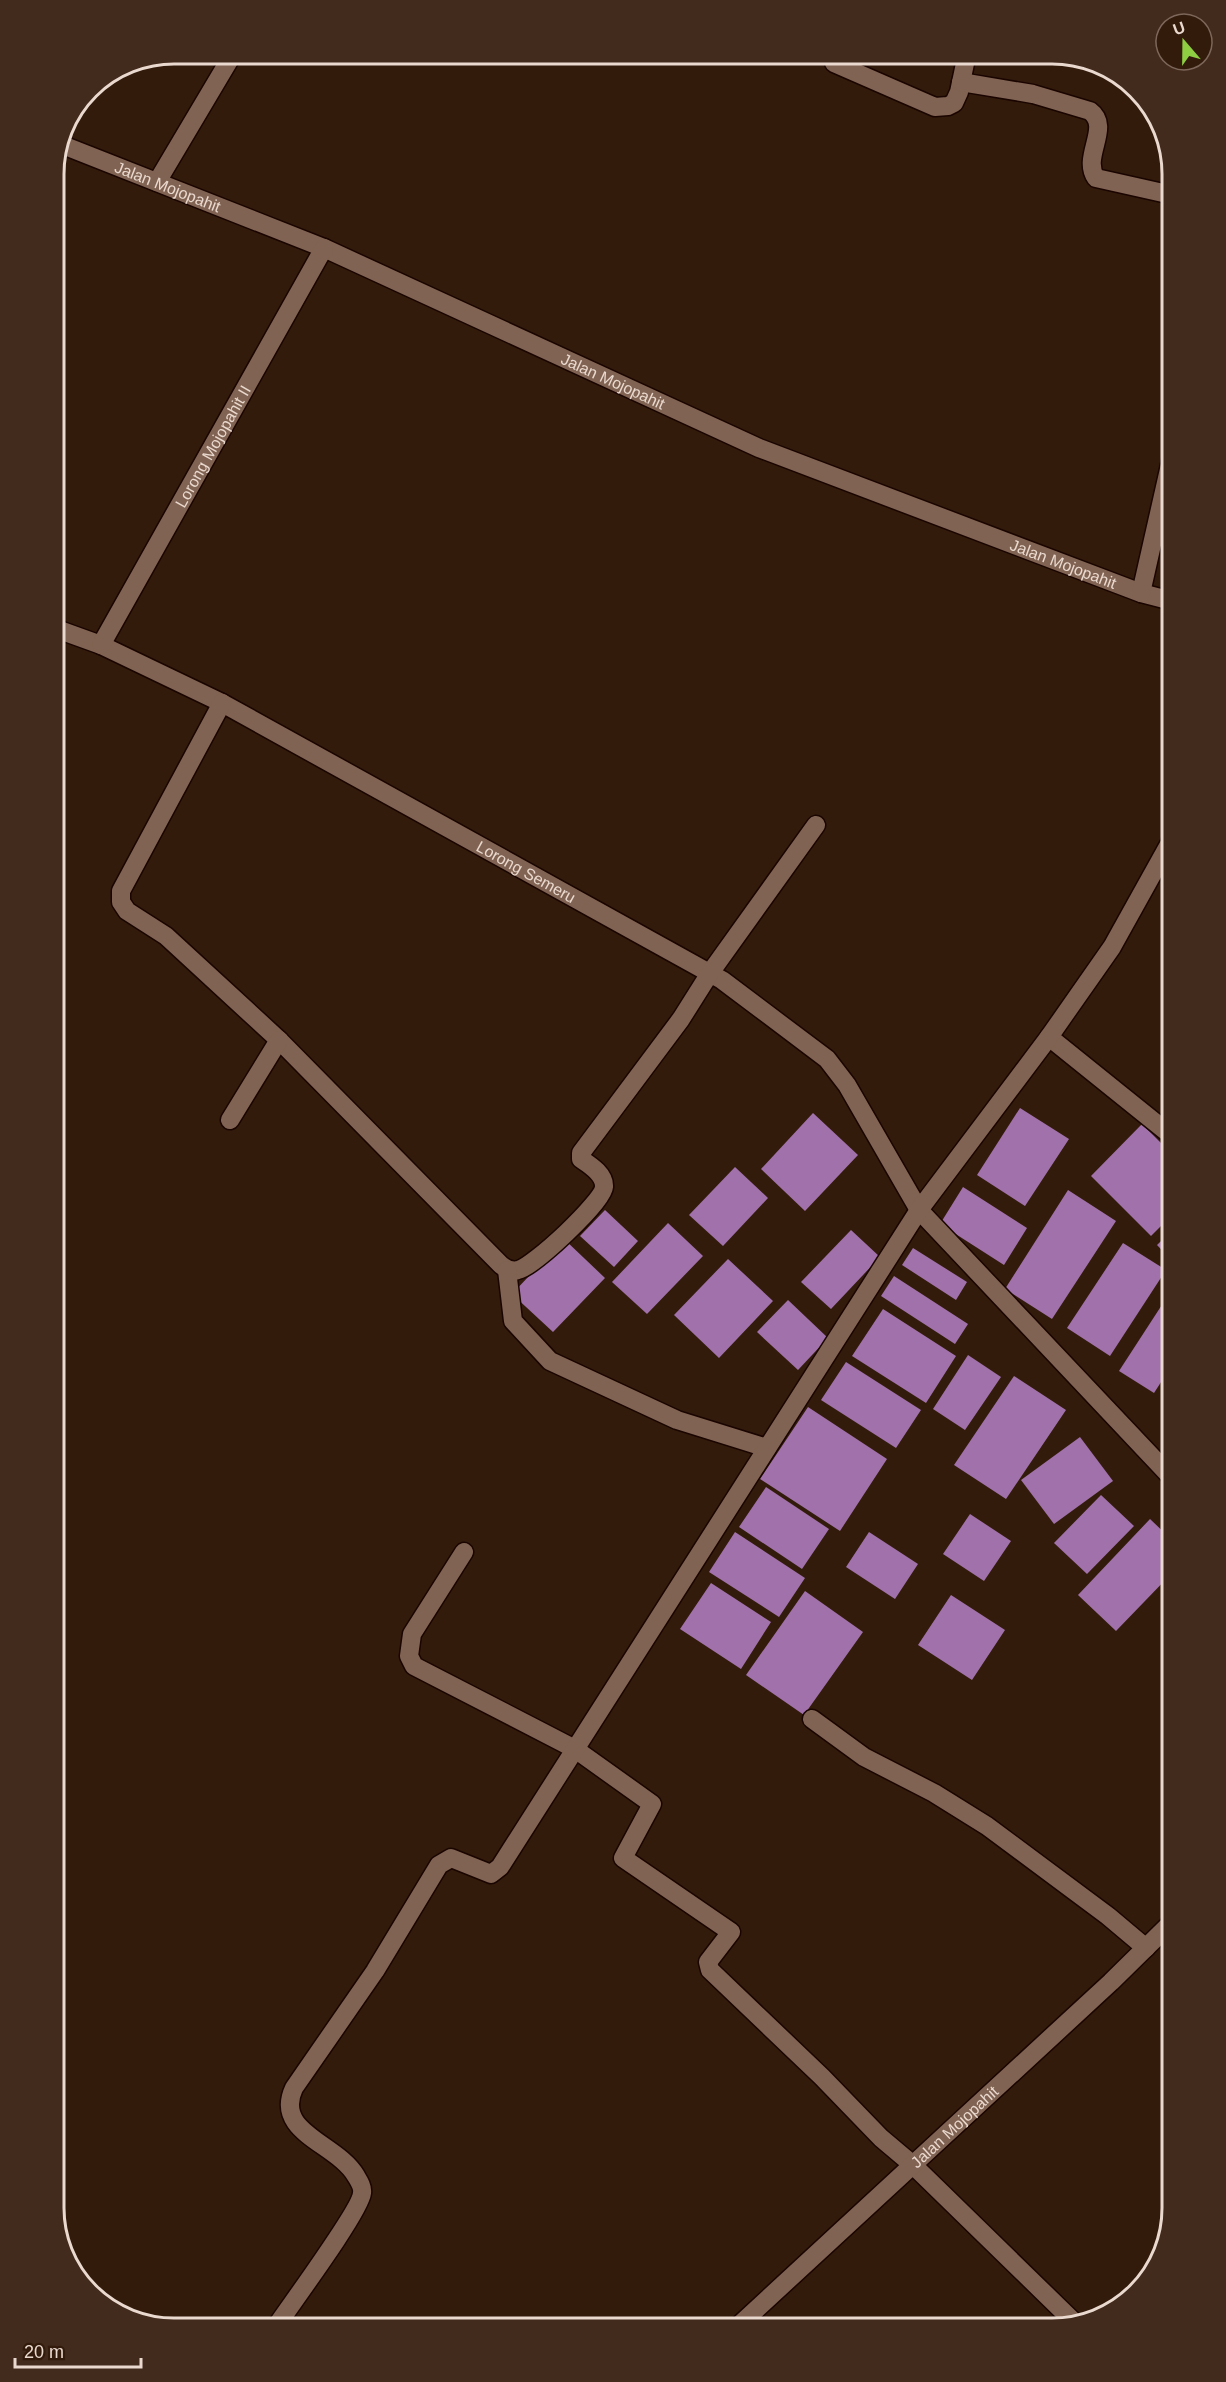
<svg xmlns="http://www.w3.org/2000/svg" width="1226" height="2382" viewBox="0 0 1226 2382" font-family="Arial,sans-serif">
	<style>
		.building { fill: #a071aa }
		.lines { fill: none; stroke-linecap: round; stroke-linejoin: round }
		.lane-casing { stroke: #1a0500; stroke-width: 21 }
		.street-casing { stroke: #1a0500; stroke-width: 21 }
		.lane { stroke: #806352; stroke-width: 18 }
		.street { stroke: #806352; stroke-width: 18 }
		.labels { text-anchor: middle; stroke-width: 6; stroke-linejoin: round; paint-order: stroke }
		.street-label { font-size: 16px; fill: #ead9cf; stroke: #331b0c }
		.rim { fill: none; stroke: #ead9cf; stroke-width: 3 }
	</style>
	<rect width="100%" height="100%" fill="#331b0c"/>
	<path class="building" d="M1020 1108 1069 1139 1025 1206 977 1175Z
		M813 1113 858 1155 805 1211 761 1169Z
		M1142 1124 1172 1154V1215L1151 1236 1091 1176Z
		M735 1167 768 1198 723 1246 689 1215Z
		M963 1187 1027 1228 1004 1265 940 1224Z
		M1068 1190 1116 1221 1052 1319 1005 1289Z
		M605 1210 638 1241 614 1267 580 1236Z
		M668 1223 703 1256 647 1314 612 1282Z
		M851 1230 880 1257 831 1309 801 1282Z
		M1172 1230V1261L1157 1245Z
		M564 1239 605 1278 553 1332 512 1294Z
		M1123 1243 1166 1270 1110 1356 1067 1328Z
		M913 1248 967 1282 956 1300 902 1265Z
		M728 1259 773 1301 719 1358 674 1315Z
		M894 1276 968 1324 955 1344 881 1296Z
		M1169 1294 1172 1296V1365L1154 1393 1119 1371Z
		M788 1300 828 1338 798 1370 757 1332Z
		M883 1309 956 1356 926 1403 852 1356Z
		M968 1355 1001 1377 965 1430 933 1409Z
		M846 1362 921 1410 896 1448 821 1400Z
		M1014 1376 1066 1410 1006 1499 954 1465Z
		M808 1407 887 1459 840 1531 760 1479Z
		M1080 1437 1113 1481 1054 1524 1021 1480Z
		M766 1487 829 1529 802 1569 739 1527Z
		M1101 1495 1134 1526 1087 1574 1054 1543Z
		M970 1514 1011 1541 984 1581 943 1554Z
		M1150 1519 1172 1540V1573L1116 1631 1078 1595Z
		M735 1532 805 1578 779 1617 709 1572Z
		M869 1532 918 1564 895 1599 846 1567Z
		M711 1583 771 1622 741 1669 680 1629Z
		M805 1591 863 1632 804 1715 746 1675Z
		M951 1595 1005 1630 972 1680 918 1645Z"/>
	<g class="lines">
		<g class="lane-casing">
			<path id="lane" d="M913 2165 1075 2323"/>
		</g>
		<g class="street-casing">
			<g id="street">
				<path d="M834 63 935 107 948 106 954 103 959 92 967 54"/>
				<path d="M961 82 1033 94 1090 111C1112 127 1081 157 1096 178L1172 195"/>
				<path id="s1" d="M60 144 324 248 759 448 1141 593 1172 601"/>
				<path d="M157 182 233 54"/>
				<path d="M1141 593 1172 456"/>
				<path id="s2" d="M54 628 101 645 222 703 722 980 827 1059 847 1085 919 1210 1172 1478"/>
				<path id="s3" d="M101 645 324 248"/>
				<path d="M222 703 121 891V902L127 911 166 936 279 1040 501 1265C506 1269 511 1272 518 1270 533 1267 603 1202 604 1187 605 1174 590 1165 581 1159V1153L681 1019 710 973 816 825"/>
				<path d="M1049 1037 1172 1136"/>
				<path d="M230 1120 279 1040"/>
				<path d="M507 1270 513 1321 550 1361 677 1420 767 1448"/>
				<path d="M464 1552 412 1634 409 1656 414 1666 575 1749 652 1804 623 1858 731 1932 708 1962 710 1970 822 2077 881 2138 913 2165"/>
				<path d="M812 1719 864 1757 934 1793 987 1826 1108 1916 1146 1948"/>
				<path d="M275 2328C289 2307 361 2210 362 2193 363 2187 359 2181 356 2176 337 2143 273 2133 294 2088L375 1971 439 1865 451 1858 491 1874 500 1867 919 1210 1049 1037 1112 947 1172 839"/>
				<path id="s4" d="M736 2328 1111 1982 1172 1922"/>
			</g>
		</g>
		<use href="#lane" class="lane"/>
		<use href="#street" class="street"/>
	</g>
	<g class="labels">
		<g class="street-label">
			<text dy="6" stroke="none"><textPath href="#s1" startOffset="116">Jalan Mojopahit</textPath></text>
			<text dy="6" stroke="none"><textPath href="#s1" startOffset="602">Jalan Mojopahit</textPath></text>
			<text dy="6" stroke="none"><textPath href="#s3" startOffset="228">Lorong Mojopahit II</textPath></text>
			<text dy="6" stroke="none"><textPath href="#s1" startOffset="1088">Jalan Mojopahit</textPath></text>
			<text dy="6" stroke="none"><textPath href="#s2" startOffset="532">Lorong Semeru</textPath></text>
			<text dy="6" stroke="none"><textPath href="#s4" startOffset="297">Jalan Mojopahit</textPath></text>
		</g>
	</g>
	<path d="M0 0H1226V2382H0ZM174 64H1052A110 110 0 0 1 1162 174V2208A110 110 0 0 1 1052 2318H174A110 110 0 0 1 64 2208V174A110 110 0 0 1 174 64Z" fill="#422a1c" fill-rule="evenodd"/>
	<path class="rim" d="M174 64H1052A110 110 0 0 1 1162 174V2208A110 110 0 0 1 1052 2318H174A110 110 0 0 1 64 2208V174A110 110 0 0 1 174 64Z"/>
	<g transform="translate(1184 42) rotate(340)"><circle r="28" fill="#331b0c" stroke="#7c675a" stroke-width="1.5"/>
	<path d="M0-4.5L10 22L0 15L-10 22Z" fill="#8ece43"/>
	<text y="-9" font-size="16" font-weight="bold" text-anchor="middle" fill="#ead9cf">U</text>
	</g>
	<path d="M15 2358v9h126v-9" fill="none" stroke="#ead9cf" stroke-width="3"/>
	<text x="24" y="2358" font-size="18" fill="#ead9cf" stroke="#331b0c" stroke-width="4.5" paint-order="stroke">20 m</text>
</svg>
